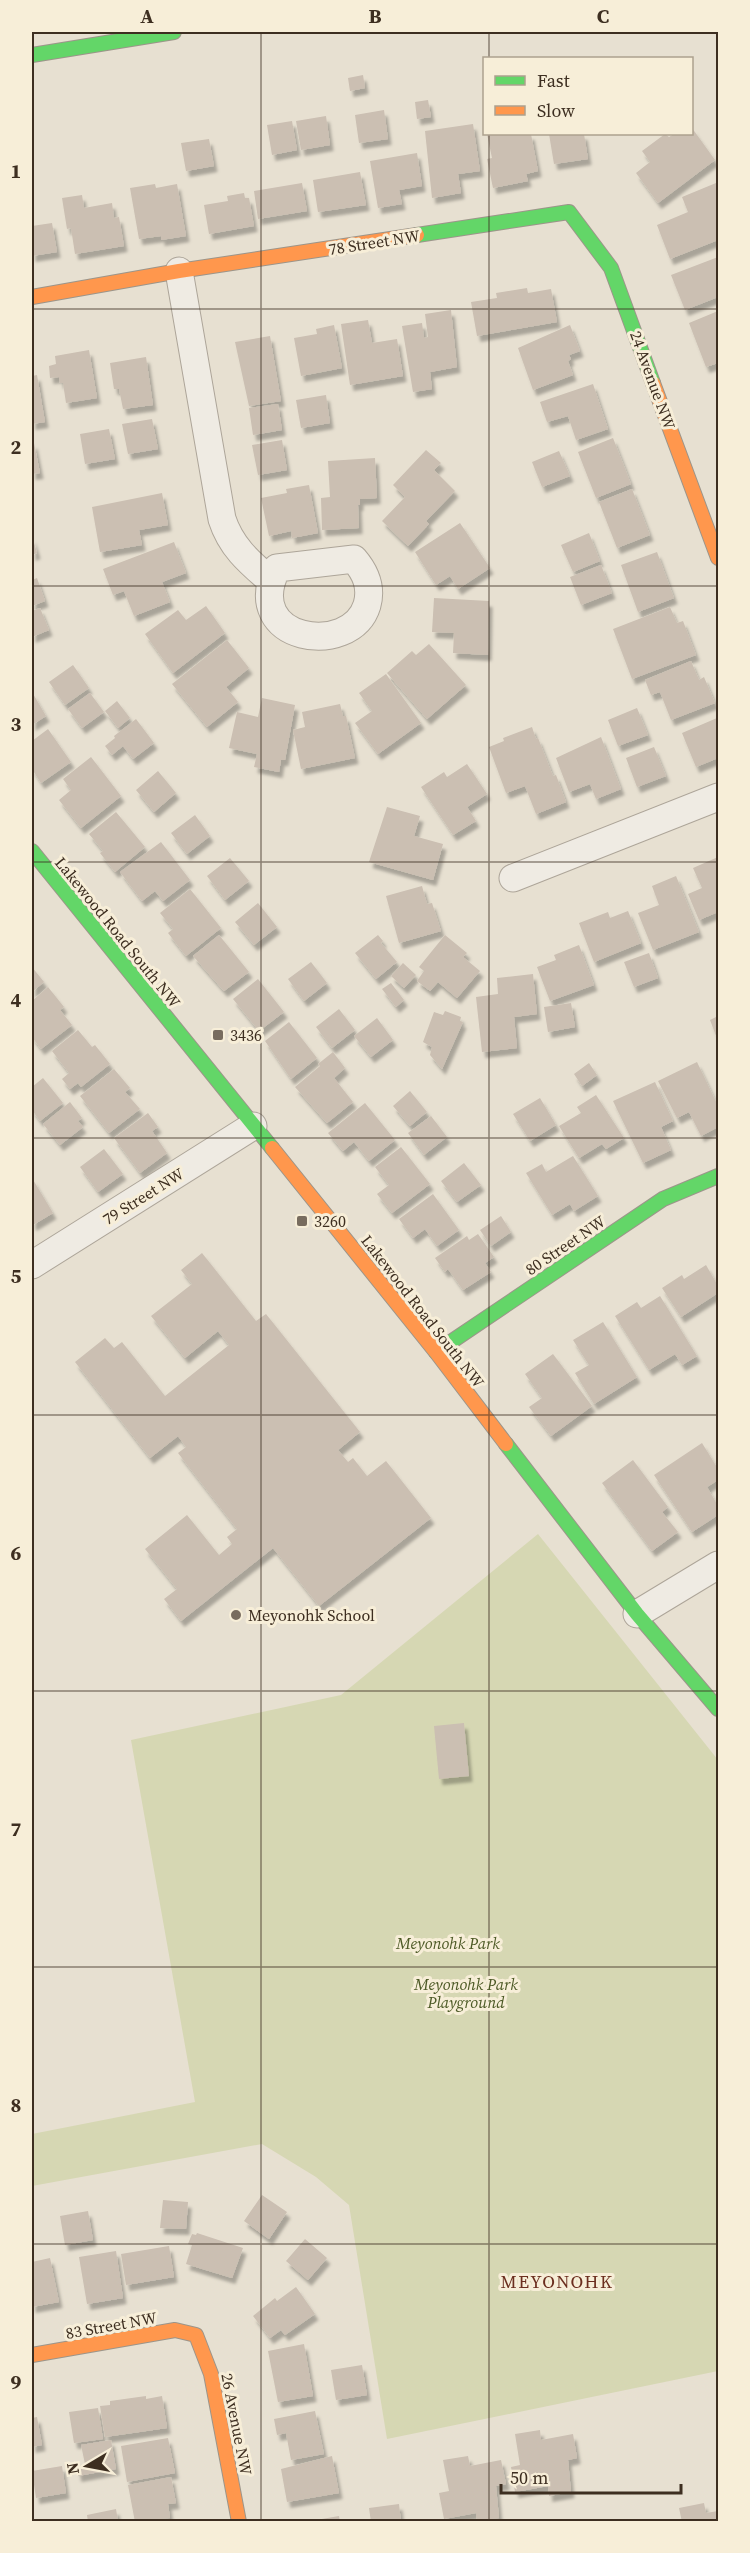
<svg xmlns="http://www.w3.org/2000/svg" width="750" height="2553" viewBox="0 0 750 2553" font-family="'Source Serif 4',serif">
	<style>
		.green { fill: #d6d7b3 }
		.building { fill: #cbbfb2; filter: url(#shadow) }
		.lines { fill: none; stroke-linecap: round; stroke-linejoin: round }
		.street-casing { stroke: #ada599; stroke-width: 29 }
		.fast-casing { stroke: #9c958a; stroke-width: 16 }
		.slow-casing { stroke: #9c958a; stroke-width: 16 }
		.street { stroke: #efebe3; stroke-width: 27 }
		.fast { stroke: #63d668; stroke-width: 14 }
		.slow { stroke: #ff974d; stroke-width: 14 }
		.grid { fill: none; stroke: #3d2e20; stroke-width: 1.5; stroke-opacity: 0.55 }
		.poi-dot { fill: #786c5e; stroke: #f7eed8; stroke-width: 2 }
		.labels { text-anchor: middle; stroke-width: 6; stroke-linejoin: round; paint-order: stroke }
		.street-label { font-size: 16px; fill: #3d2e20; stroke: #f7eed8 }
		.poi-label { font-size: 16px; fill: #3d2e20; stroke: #f7eed8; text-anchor: start }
		.park-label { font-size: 16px; font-style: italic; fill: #4d5a26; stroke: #f7eed8 }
		.neighbourhood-label { font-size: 18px; letter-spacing: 1.5px; fill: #6b2e1e; stroke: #f7eed8 }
		.neatline { fill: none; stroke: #3d2e20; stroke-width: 2 }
		.grid-label { font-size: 20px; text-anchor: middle; font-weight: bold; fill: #3d2e20 }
	</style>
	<defs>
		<filter id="shadow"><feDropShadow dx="3.5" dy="6" stdDeviation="1.5" flood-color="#0004"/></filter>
	</defs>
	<rect width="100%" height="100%" fill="#e7e0d1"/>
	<path class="green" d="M538 1534 718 1760V2371L387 2439 349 2205 316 2177 262 2144 32 2186V2134L195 2102 131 1740 341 1695Z"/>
	<path class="building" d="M363 75 365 88 350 91 348 78Z
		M428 100 431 117 417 119 415 102Z
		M384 110 388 139 359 143 355 115Z
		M326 116 330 145 301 150 296 121Z
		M292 121 297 150 272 155 267 125Z
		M473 124 480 171 458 174 461 193 432 198 425 131Z
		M692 128 715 160 658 203 636 173 650 162 642 151 665 134 669 137 674 134H692Z
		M487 134H531L538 171 526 174 528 181 493 188 487 159 492 158Z
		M549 134H584L588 159 554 164Z
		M209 139 214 166 186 171 181 143Z
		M417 153 422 186 399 190 402 204 378 208 370 161Z
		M360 172 366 205 318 212 313 180Z
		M302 183 307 211 258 219 254 191Z
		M716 183 718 190V240L670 259 657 225 688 212 682 197Z
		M155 184 156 188 177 184 186 236 161 240V236L139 239 130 188Z
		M244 193 245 198H249L254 226 209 234 204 205 228 201 227 196Z
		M82 195 84 208 112 203 114 218 119 217 124 246 75 254 71 228 67 229 62 198Z
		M52 223 57 252 32 256V226Z
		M718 257V297L685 310 671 275Z
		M527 288 528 293 551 289 557 322 477 336 471 302 497 298 496 293Z
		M451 310 457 367 430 372 432 389 413 392 402 326 422 323 424 338 428 337 425 314Z
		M718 311V363L706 367 689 323Z
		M368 320 372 343 397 339 403 376 350 385 341 324Z
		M334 325 342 368 301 376 294 338 317 334 316 329Z
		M570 325 580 351 569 355 571 359 568 361 573 375 533 390 518 348Z
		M270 336 281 401 249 406 235 342Z
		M89 350 97 398 66 403 63 383H60L59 377 50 378 49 366 56 364 55 356Z
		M146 357 153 405 123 409 119 389H114L110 363Z
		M37 375 45 422 32 424V376Z
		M593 384 608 429 576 440 568 416 547 422 540 402Z
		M326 395 330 423 301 428 296 400Z
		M278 404 282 430 253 435 249 408Z
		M152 419 158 449 128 454 122 424Z
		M109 429 115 459 85 464 80 434Z
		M613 438 631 484 596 498 578 452Z
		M282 440 287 470 258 475 252 445Z
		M32 443H34L40 473 32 474Z
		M426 450 441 463 434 470 455 491 426 521 429 524 408 546 382 521 405 497 393 485Z
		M559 451 570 476 542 487 532 462Z
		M375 458 377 498 360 499V505H358L359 528 322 530 321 498 330 497 328 461Z
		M309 485 318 533 292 538 291 531 269 536 261 498 287 493 286 489Z
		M632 489 650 535 617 548 599 502Z
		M162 493 168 525 139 530 142 545 100 552 92 507Z
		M460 523 490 568 458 589 450 576 436 585 415 552Z
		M589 533 600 561 573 572 561 545Z
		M32 536 37 553 32 555Z
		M174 542 186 573 162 582 170 602 134 616 124 591 113 595 103 569Z
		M657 552 674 598 638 612 621 565Z
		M601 565 612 593 581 605 570 577Z
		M37 578 45 601 32 606V580Z
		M434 598 489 601 488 655 453 653 454 633 432 632Z
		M206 606 225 633 173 673 145 634 178 610 186 620Z
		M670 607 677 623 683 621 696 655 632 679 613 629Z
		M40 608 49 630 32 637V611Z
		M227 640 249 668 226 687 238 702 207 727 172 684Z
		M429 644 466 685 427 719 387 673 412 651 416 655Z
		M691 661 699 680 704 677 715 703 671 720 660 692 651 695 645 680Z
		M73 665 89 688 65 705 49 682Z
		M386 674 421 723 378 754 355 723 372 711 359 693Z
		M32 692 46 716 32 725Z
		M90 693 104 712 82 728 68 709Z
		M262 698 295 705 285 760H281L279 772 254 767 257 754 229 748 237 712 258 717Z
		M117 701 130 718 118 728 105 711Z
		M340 704 343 716H346L355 758 301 769 293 730 305 727 302 712Z
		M637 708 648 735 618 746 608 720Z
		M717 718 718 758 696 767 682 733Z
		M136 719 154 743 133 759 123 746 112 755 105 746 115 738 114 736Z
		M532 727 536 739 538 738 553 776 556 775 566 802 536 814 525 786 506 793 489 747 504 741 503 738Z
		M48 729 71 762 41 783 32 769V741Z
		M601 737 621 789 596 799 590 784 569 792 556 758Z
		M654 747 666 776 637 787 626 758Z
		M91 757 121 796 81 828 59 800 71 790 63 779Z
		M467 764 487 794 467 807 476 821 453 835 421 787 444 772 447 777Z
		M158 771 176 793 154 812 136 790Z
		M387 807 420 816 414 836 443 844 433 880 369 862Z
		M116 812 145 847 115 872 100 853 103 851 89 834Z
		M195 815 210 836 187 854 171 833Z
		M161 842 190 880 163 901 155 891 142 901 120 872Z
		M718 857V912L699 920 688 894 702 888 693 868Z
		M230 858 249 881 225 900 207 876Z
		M676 876 699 932 653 950 638 913 659 905 652 886Z
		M422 886 427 904 432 903 441 931 399 943 386 896Z
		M190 889 221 928 186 956 168 933 173 929 160 913Z
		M258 903 277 927 254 945 235 922Z
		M628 911 641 943 594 962 579 923 608 912 610 918Z
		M219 935 249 972 224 991 193 956Z
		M378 935 383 941 381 943 397 962 376 979 355 953Z
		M445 935 467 953 463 957 480 971 457 998 438 982 430 991 417 981 424 971 419 967Z
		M579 945 594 985 550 1001 537 967 556 960 554 955Z
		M649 953 658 978 634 987 624 962Z
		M311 962 327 983 304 1001 288 979Z
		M403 963 416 975 404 988 391 976Z
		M32 967 44 982 32 992Z
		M533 974 537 1014 514 1017 517 1048 482 1052 476 997 498 994 497 978Z
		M258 979 284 1012 259 1031 233 999Z
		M391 983 404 1000 396 1007 382 989Z
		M48 987 64 1007 60 1010 72 1025 41 1049 32 1037V1001Z
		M571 1003 575 1027 548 1032 544 1007Z
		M339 1009 355 1030 332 1048 316 1027Z
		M445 1011 461 1017 460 1021 463 1022 442 1069 430 1055 432 1047 423 1042 434 1012 443 1015Z
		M718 1016V1041L710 1020Z
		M377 1018 393 1040 371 1057 354 1036Z
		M289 1022 317 1058 291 1079 265 1041Z
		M78 1030 92 1047 95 1045 110 1064 81 1087 78 1083 70 1089 62 1079 69 1073 52 1051Z
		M333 1052 345 1068 334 1078 353 1102 327 1123 295 1087 320 1066 318 1064Z
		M697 1062 718 1106V1127L701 1136 689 1112 677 1118 658 1081Z
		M589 1063 597 1075 582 1086 574 1074Z
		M114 1069 130 1088 125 1092 140 1109 109 1133 80 1096Z
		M43 1078 63 1103 40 1121 32 1110V1087Z
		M655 1082 673 1121 661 1127 671 1150 643 1163 613 1101Z
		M410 1091 427 1112 410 1126 393 1106Z
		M596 1095 624 1138 606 1149 602 1144 579 1158 559 1126 581 1113 577 1107Z
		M540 1098 556 1125 530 1141 513 1114Z
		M70 1102 82 1118 78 1121 83 1127 60 1145 43 1124Z
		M365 1103 395 1140 369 1161 354 1142 343 1151 328 1133Z
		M148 1113 158 1127 152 1131 167 1153 140 1173 114 1138Z
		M431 1116 447 1137 424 1155 408 1133Z
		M401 1147 430 1184 392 1213 377 1194 389 1185 375 1167Z
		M104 1149 123 1174 98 1192 80 1167Z
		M573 1156 598 1196 574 1211 570 1204 552 1215 526 1173 542 1164 546 1172Z
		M464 1163 481 1185 457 1202 441 1181Z
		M32 1178 53 1213 33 1225 32 1223Z
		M433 1194 459 1230 437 1246 425 1229 413 1238 399 1219Z
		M501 1216 511 1232 491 1246 480 1230Z
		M478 1234 494 1257 485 1263 491 1272 463 1290 448 1269 445 1272 435 1258 467 1236 469 1240Z
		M202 1253 256 1321 266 1314 360 1432 338 1450 348 1462 353 1458 367 1476 386 1461 431 1518 319 1606 273 1548 181 1621 164 1599 177 1589 145 1549 187 1515 219 1555 232 1544 227 1537 237 1529 178 1453 186 1447 178 1436 150 1458 75 1362 105 1338 114 1348 122 1342 165 1396 229 1345 218 1331 185 1358 151 1316 192 1284 181 1270Z
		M706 1265 718 1286V1293L681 1317 662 1288 682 1275 684 1279Z
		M660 1296 697 1356 682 1365 675 1354 649 1370 615 1316 637 1302 641 1308Z
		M603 1322 637 1377 594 1404 575 1373 589 1365 573 1340Z
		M553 1354 592 1406 551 1436 529 1407 542 1398 525 1374Z
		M702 1443 718 1469V1480L707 1487 718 1506V1515L692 1532 654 1475Z
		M633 1460 668 1507 662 1512 678 1532 652 1551 602 1483Z
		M464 1723 469 1776 439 1779 434 1726Z
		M262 2195 287 2212 269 2239 244 2221Z
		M163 2200 188 2202 186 2229 160 2228Z
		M88 2211 93 2240 65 2245 60 2216Z
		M197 2233 243 2248 232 2278 186 2264 192 2245 188 2244 192 2234 196 2235Z
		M305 2239 327 2258 308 2280 286 2261Z
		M169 2246 174 2277 126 2285 121 2254Z
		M116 2251 123 2298 87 2304 79 2257Z
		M50 2258 59 2302 32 2307V2262Z
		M296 2287 315 2314 285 2335 281 2330 270 2338 253 2316 275 2298 277 2301Z
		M304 2344 313 2396 278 2402 268 2351Z
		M362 2365 367 2395 336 2400 331 2370Z
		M146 2396V2399L162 2396 167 2428 105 2437 100 2406 110 2405V2401Z
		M98 2408 103 2439 74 2443 69 2412Z
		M315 2411 324 2454 291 2460 286 2433 277 2435 274 2419Z
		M37 2417 42 2445 32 2447V2418Z
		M540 2430 541 2440 573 2434 577 2458 568 2460 571 2492 549 2496 548 2486 515 2492 511 2467 520 2465 515 2434Z
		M168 2438 175 2473 127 2482 121 2446Z
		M111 2440 116 2469 78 2476 76 2466 85 2464 81 2445Z
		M332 2456 339 2493 287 2502 281 2469Z
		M468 2456 470 2466 501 2460 506 2484 496 2486 499 2518 477 2522 476 2513 444 2519 439 2493 449 2491 443 2460Z
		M62 2466 66 2493 36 2498 32 2471Z
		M171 2477 176 2503 168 2504 170 2518 135 2522 128 2485Z
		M704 2503 706 2513 718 2511V2522H682L679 2508Z
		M399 2504 401 2522H371L369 2508Z
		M116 2509 118 2522H88L87 2515Z
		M339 2516 340 2522H316V2520Z"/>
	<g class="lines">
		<g class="street-casing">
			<path id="street" d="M179 271 222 519C231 547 249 562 271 581
				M354 559C366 573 372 587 367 605 351 658 240 642 277 568Z
				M513 878 718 797
				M32 1265 253 1126
				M637 1614 718 1565"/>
		</g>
		<g class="fast-casing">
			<path id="fast" d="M32 55 174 32
				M417 235 569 212 611 268 653 383
				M32 851 272 1148
				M436 1352 663 1199 718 1176
				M506 1444 637 1614 718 1709"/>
		</g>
		<g class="slow-casing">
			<path id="slow" d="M32 297 179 271 417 235
				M653 383 718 558
				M272 1148 436 1352 506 1444
				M32 2355 175 2330 196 2335 211 2374 239 2522"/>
		</g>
		<use href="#street" class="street"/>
		<use href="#fast" class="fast"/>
		<use href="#slow" class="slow"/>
	</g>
	<path class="grid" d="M261 32V2522M489 32V58M489 134V2522M32 309H718M32 586H718M32 862H718M32 1138H718M32 1415H718M32 1691H718M32 1967H718M32 2244H718"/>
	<g class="poi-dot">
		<rect x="212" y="1029" width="12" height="12" rx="3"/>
		<rect x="296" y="1215" width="12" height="12" rx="3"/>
		<circle cx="236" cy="1615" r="6"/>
	</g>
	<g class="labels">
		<g class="street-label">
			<text transform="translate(374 242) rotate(-9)" y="6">78 Street NW</text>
			<text transform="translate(653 380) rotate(70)" y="6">24 Avenue NW</text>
			<text transform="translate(118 932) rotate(51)" y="6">Lakewood Road South NW</text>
			<text transform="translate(143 1196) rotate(-32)" y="6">79 Street NW</text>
			<text transform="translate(565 1245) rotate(-34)" y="6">80 Street NW</text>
			<text transform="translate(423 1311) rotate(52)" y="6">Lakewood Road South NW</text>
			<text transform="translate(111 2325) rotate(-10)" y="6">83 Street NW</text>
			<text transform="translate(237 2424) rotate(79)" y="6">26 Avenue NW</text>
		</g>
		<g class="poi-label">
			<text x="230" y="1041">3436</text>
			<text x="314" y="1227">3260</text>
			<text x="248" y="1621">Meyonohk School</text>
		</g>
		<g class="park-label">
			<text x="448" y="1949">Meyonohk Park</text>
			<text x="466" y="1990">Meyonohk Park<tspan x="466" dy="18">Playground</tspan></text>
		</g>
		<g class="neighbourhood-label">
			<text x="557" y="2288">MEYONOHK</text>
		</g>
	</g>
	<rect width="750" height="2553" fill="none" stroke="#f7eed8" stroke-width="66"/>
	<rect x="483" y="57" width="210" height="78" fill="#f7eed8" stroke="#ada18e" stroke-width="1.5"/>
	<rect x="495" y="76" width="30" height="9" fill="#63d668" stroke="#ada18e" stroke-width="1.5"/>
	<text x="537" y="87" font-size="18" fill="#3d2e20">Fast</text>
	<rect x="495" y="106" width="30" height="9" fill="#ff974d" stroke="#ada18e" stroke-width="1.5"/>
	<text x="537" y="117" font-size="18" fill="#3d2e20">Slow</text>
	<g transform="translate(87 2466) rotate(260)" stroke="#f7eed8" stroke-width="4.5" paint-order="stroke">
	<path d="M0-4.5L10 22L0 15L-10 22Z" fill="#3d2e20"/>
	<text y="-9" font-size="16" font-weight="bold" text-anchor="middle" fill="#3d2e20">N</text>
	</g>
	<path d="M501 2484v9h180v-9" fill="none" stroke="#3d2e20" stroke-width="3"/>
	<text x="510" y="2484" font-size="18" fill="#3d2e20" stroke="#f7eed8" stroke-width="4.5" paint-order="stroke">50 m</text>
	<rect x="33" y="33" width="684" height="2487" class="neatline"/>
	<g class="grid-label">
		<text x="147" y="23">A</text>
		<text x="375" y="23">B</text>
		<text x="603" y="23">C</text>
		<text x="16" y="178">1</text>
		<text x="16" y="454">2</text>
		<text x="16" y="731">3</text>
		<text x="16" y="1007">4</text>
		<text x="16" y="1283">5</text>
		<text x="16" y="1560">6</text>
		<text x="16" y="1836">7</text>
		<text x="16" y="2112">8</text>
		<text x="16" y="2389">9</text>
	</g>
</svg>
